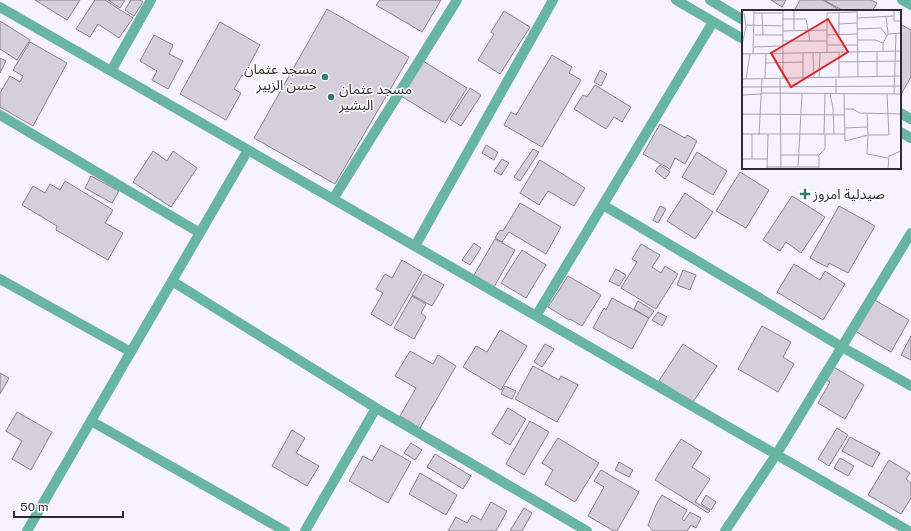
<svg xmlns="http://www.w3.org/2000/svg" width="911" height="531" viewBox="0 0 911 531" font-family="'Public Sans','Noto Sans Arabic',sans-serif">
	<style>
		.building { fill: #d4cfdb; stroke: #86818d }
		.lines { fill: none; stroke-linecap: round; stroke-linejoin: round }
		.minor { stroke: #68b5a4; stroke-width: 10 }
		.poi-dot { fill: #377a6d; stroke: #fff; stroke-width: 1.5 }
		.labels { text-anchor: middle; stroke-width: 3; stroke-linejoin: round; paint-order: stroke }
		.poi-label { font-size: 14px; fill: #2e2c31; stroke: #fff; text-anchor: start }
		.inset-road { fill: none; stroke: #a7a3ad; stroke-width: 1 }
		.view { fill: #d62828; fill-opacity: 0.15; stroke: #d62828; stroke-width: 2 }
		.inset-edge { fill: none; stroke: #2e2c31; stroke-width: 2 }
	</style>
	<rect width="100%" height="100%" fill="#f7f2ff"/>
	<path class="building" d="M35 0H80L67 20Z
		M95 0H105L133 18 119 38 98 24 90 37 76 29Z
		M108 0H125L120 8Z
		M131 0H140L143 2 134 16 125 10Z
		M380 0H441L422 32 376 5Z
		M771 0H786L782 7Z
		M800 0H823L841 11H794Z
		M824 0H871L877 3 872 11H842V10Z
		M327 9 409 57 335 184 254 138Z
		M504 11 530 27 500 74 478 60 494 34 491 32Z
		M0 21 30 40 17 60 0 49Z
		M220 22 260 45 243 76 242 75 234 89 241 93 226 120 180 94Z
		M900 24 911 30V77L900 96Z
		M154 35 173 45 169 54 183 61 168 89 152 80 157 71 140 61Z
		M30 42 67 63 33 126 0 107V93L10 76 20 82 23 76 13 70Z
		M552 55 572 67 569 73 581 80 542 147 504 125 511 112 516 115Z
		M0 58 6 61 0 73Z
		M423 61 467 88 445 123 401 96Z
		M600 70 607 74 601 86 594 82Z
		M595 85 631 107 622 122 614 117 606 129 574 109 583 95 587 97Z
		M470 88 481 95 461 126 450 119Z
		M660 124 685 138 687 135 697 141 685 164 675 158 670 169 643 154Z
		M486 145 498 152 494 160 482 153Z
		M533 149 539 152 520 181 514 177Z
		M153 151 167 161 173 151 197 168 171 207 133 182Z
		M697 152 727 171 713 195 682 177Z
		M502 159 509 163 501 175 494 171Z
		M540 160 585 188 574 206 548 191 539 205 520 193Z
		M660 165 670 172 665 179 655 171Z
		M740 172 769 190 746 228 716 211Z
		M91 176 119 191 112 203 85 188Z
		M65 181 113 210 105 223 123 233 108 260 56 230 57 226 22 205 33 186 45 193 50 184 60 190Z
		M685 193 713 212 695 239 667 221Z
		M792 196 825 217 801 253 786 242 780 251 763 240Z
		M520 203 561 227 546 254 509 232 502 242 495 238 500 230 503 231Z
		M660 206 666 209 658 223 653 220Z
		M839 206 875 226 848 273 829 263 827 267 810 258Z
		M495 239 515 250 494 287 474 275Z
		M474 243 481 248 470 265 462 260Z
		M641 244 660 255 652 267 661 273 665 266 678 274 656 309 621 288 637 262 632 259Z
		M522 250 546 265 526 298 501 283Z
		M402 260 422 272 391 326 371 314 383 293 376 289 385 274 392 278Z
		M794 264 820 280 825 271 845 284 823 320 777 292Z
		M616 269 626 275 619 286 609 281Z
		M683 270 696 275 690 290 677 285Z
		M424 274 444 285 432 306 412 295Z
		M568 276 601 295 582 326 570 319 569 320 548 307Z
		M412 296 426 304 421 313 426 317 414 339 394 328Z
		M612 298 649 318 632 349 593 328 604 308 606 310Z
		M873 299 909 320 891 352 855 331Z
		M638 301 654 311 649 318 634 309Z
		M658 312 667 317 662 326 652 320Z
		M762 326 791 342 783 357 794 364 778 392 738 369Z
		M500 330 527 346 501 390 463 367 476 346 487 352Z
		M911 336V360L901 355Z
		M545 344 554 349 542 367 534 362Z
		M683 344 717 366 693 402 659 381Z
		M410 351 433 364 438 355 456 366 420 428 400 416 416 388 395 376Z
		M533 366 559 380 561 376 578 385 557 422 515 399Z
		M832 366 864 385 845 419 818 403 830 382 824 379Z
		M0 373 9 378 0 394Z
		M505 386 516 391 512 399 501 394Z
		M508 408 526 419 510 445 492 434Z
		M17 412 52 432 31 470 12 459 22 441 6 431Z
		M530 421 549 432 524 475 506 464Z
		M837 428 848 435 829 466 818 459Z
		M292 430 305 438 296 453 319 466 307 486 272 466Z
		M850 437 880 453 872 467 842 451Z
		M558 438 599 463 575 502 545 484 553 470 542 463Z
		M681 439 702 452 692 467 710 479 695 502 710 511 708 513 655 480Z
		M411 443 422 450 415 460 404 453Z
		M381 445 411 462 388 503 349 481 363 456 372 461Z
		M435 454 471 476 463 489 427 467Z
		M840 458 854 466 848 476 834 468Z
		M889 460 910 473 906 479 911 483V498L901 514 868 495Z
		M619 462 633 470 629 477 615 470Z
		M601 470 639 492 617 531H614L588 516 604 487 594 481Z
		M420 473 457 495 446 515 409 494Z
		M662 495 687 510 682 519 684 521 690 512 701 518 696 528 691 525 687 531H653L648 525 656 505Z
		M706 495 716 502 711 510 701 504Z
		M491 502 507 511 496 531H448L456 517 467 523 472 515 481 520Z
		M524 508 532 513 522 531H510Z"/>
	<g class="lines">
		<path class="minor" d="M676 0 743 39
			M710 0 743 20
			M902 0 911 5
			M0 7 909 531
			M111 71 151 0
			M900 113 911 119
			M0 115 200 233
			M900 132 911 138
			M333 199 457 0
			M603 205 842 347 911 386
			M415 246 553 0
			M0 279 131 352
			M172 281 376 408 587 531
			M536 316 713 22
			M91 421 285 531
			M27 531 248 150
			M305 531 376 408
			M725 531 776 455 911 233"/>
	</g>
	<g class="poi-dot">
		<circle cx="325" cy="77" r="4"/>
		<circle cx="331" cy="97" r="4"/>
		<path d="M803 188h4v4h4v4h-4v4h-4v-4h-4v-4h4z"/>
	</g>
	<g class="labels">
		<g class="poi-label">
			<text x="317" y="74" text-anchor="end">مسجد عثمان<tspan x="317" dy="16">حسن الزبير</tspan></text>
			<text x="339" y="94">مسجد عثمان<tspan x="339" dy="16">البشير</tspan></text>
			<text x="813" y="199">صيدلية امروز</text>
		</g>
	</g>
	<g transform="translate(742 10)">
		<rect width="159" height="159" fill="#f7f2ff"/>
		<path class="inset-road" d="M52 0V20M152 0V11H159M115 1 116 67M12 3H41M20 3 21 25M144 6 146 24M115 8 152 6M41 9H64L68 31M97 14 115 13M4 15 41 16M115 19 139 18 145 26M41 21 85 20M13 25H41M85 25 115 24M97 25V3M115 30H133L141 33M41 31H85M0 35 4 17 2 3M85 35H115M12 37 41 36M135 41V67M141 41V33L146 24 159 23M85 42V3L115 2M97 42V68M71 43 72 68M0 44 159 41M11 44 12 0M97 52 159 51M23 53 61 52M23 68 24 43M41 68V0M61 68V43M77 68 78 42M0 69 159 66M4 69 8 44M38 69 39 159M94 69V83M0 77H19M19 77 159 76M19 83 159 84M88 84 91 98 92 124M102 84 103 131 126 125 125 144 146 148M152 84 154 23M0 85 19 84M102 99H111L118 103 159 104M0 104 103 105M125 104 126 125H147L145 84M103 118 125 117M0 124H103M17 125 20 69M82 125 83 84M39 145H77L83 139V125M77 145V158M0 149H26M10 149V124M25 157H77M56 157 60 84M25 158 26 125M146 159 147 146 159 141"/>
		<path class="view" d="M86 9 106 42 49 77 29 43Z"/>
		<rect width="159" height="159" class="inset-edge"/>
	</g>
	<path d="M14 511v6h109v-6" fill="none" stroke="#2e2c31" stroke-width="2"/>
	<text x="20" y="511" font-size="12" fill="#2e2c31" stroke="#ffffff" stroke-width="3" paint-order="stroke">50 m</text>
</svg>
